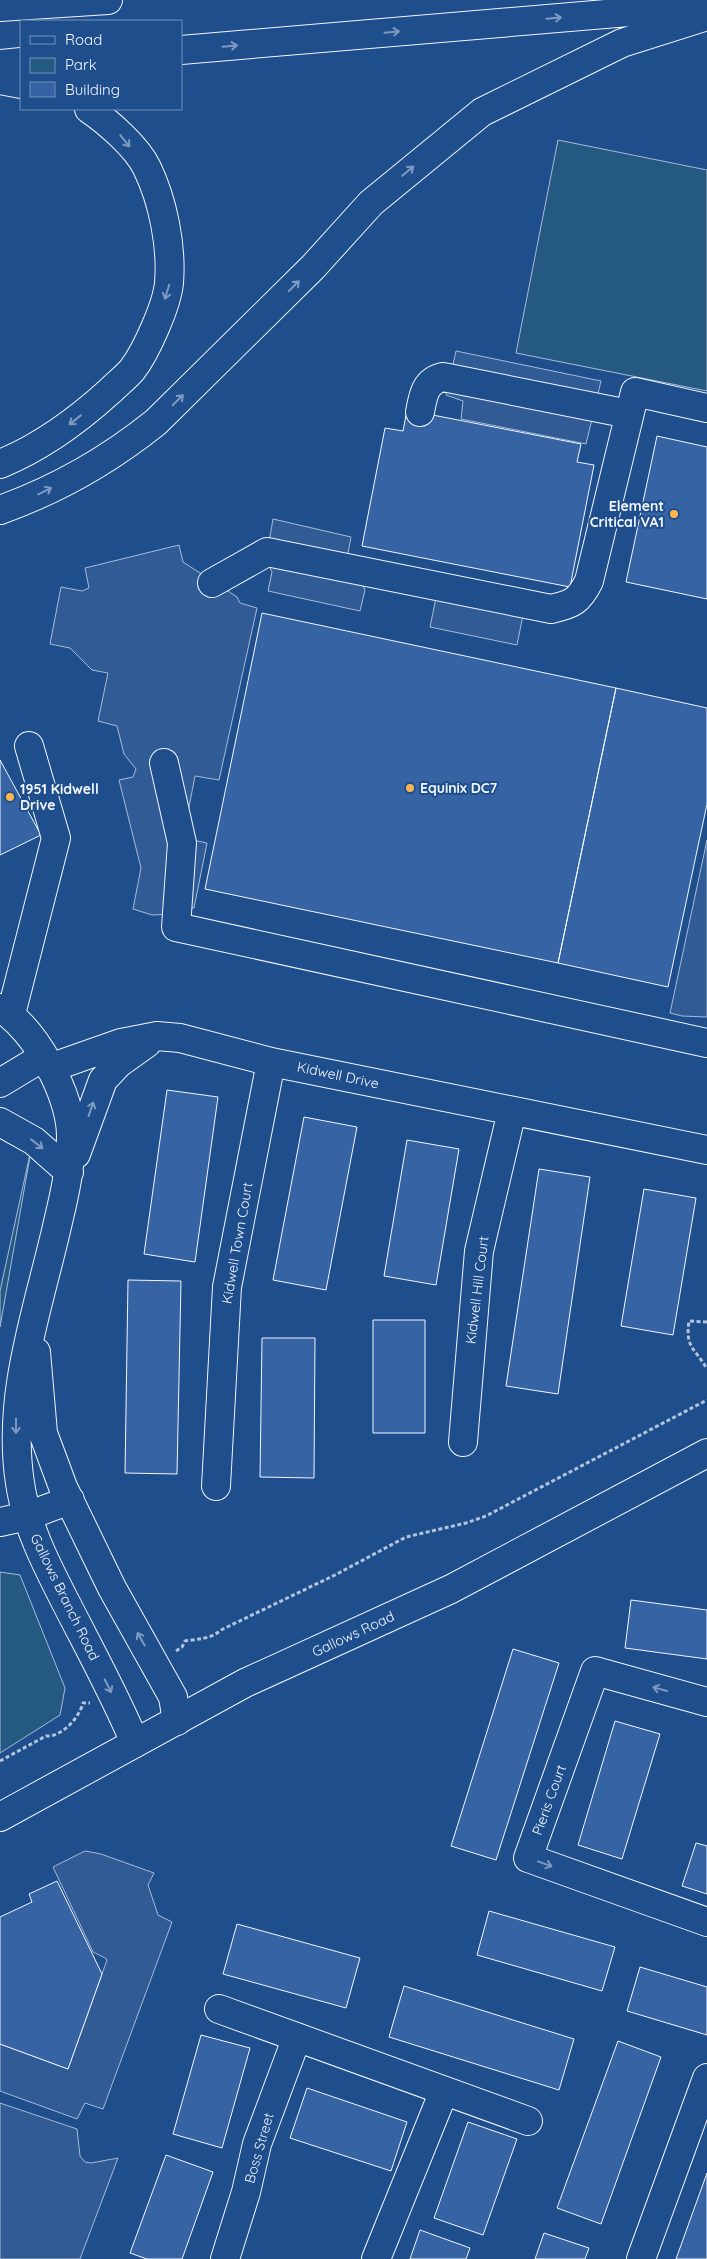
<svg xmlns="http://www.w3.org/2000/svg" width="707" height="2259" viewBox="0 0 707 2259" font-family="Quicksand,sans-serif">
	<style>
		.green { fill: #245a82; stroke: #a8bbd7 }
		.parking { fill: #305b95; stroke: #a8bbd7 }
		.building { fill: #3563a3; stroke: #f2f6ff }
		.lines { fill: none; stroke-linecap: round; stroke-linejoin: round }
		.minor-casing { stroke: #f2f6ff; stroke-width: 30 }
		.major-casing { stroke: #f2f6ff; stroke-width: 30 }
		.highway-casing { stroke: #f2f6ff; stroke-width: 30 }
		.path { stroke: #b3c4dc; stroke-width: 3; stroke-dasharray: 4 2.5; stroke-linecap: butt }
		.minor { stroke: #1f4e8c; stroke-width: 28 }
		.major { stroke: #1f4e8c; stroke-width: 28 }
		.highway { stroke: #1f4e8c; stroke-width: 28 }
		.oneway { stroke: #7e9ac0 }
		.poi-dot { fill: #ffb74d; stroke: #1f4e8c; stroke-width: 2 }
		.labels { text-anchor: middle; stroke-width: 4; stroke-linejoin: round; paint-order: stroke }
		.poi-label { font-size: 14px; font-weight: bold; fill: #f2f6ff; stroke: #1f4e8c; text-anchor: start }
		.street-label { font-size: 14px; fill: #f2f6ff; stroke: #1f4e8c }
	</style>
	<rect width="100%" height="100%" fill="#1f4e8c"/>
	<path class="green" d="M558 140 707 170V391L516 353Z
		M32 1145 0 1327V1291Z
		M0 1572 20 1575 65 1688 60 1715 0 1753Z"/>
	<path class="parking" d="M456 351 601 381 586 444 461 419 463 401 446 395Z
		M273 519 351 537 348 553 365 590 360 611 268 591 272 572 266 559Z
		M179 545 183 562 237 597 240 603 257 608 219 780 195 776 183 838 207 843 194 908 186 907 172 914 152 915 133 909 141 868 119 780 133 777 136 769 124 754 117 726 98 721 108 673 92 670 70 648 50 644 61 587 82 591 89 588 85 568Z
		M438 588 525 605 517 645 430 627Z
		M707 840V1017L682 1016 670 1013Z
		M85 1851 101 1854 154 1873 148 1885 158 1915 172 1922 103 2109 85 2103 77 2119 0 2091V2044L68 2069 107 1960 105 1958 93 1952 53 1867Z
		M0 2103 77 2129 80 2156 85 2162 91 2163 118 2158 80 2259H0Z"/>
	<path class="building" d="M407 410 581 444 577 462 594 465 570 587 362 546 385 428 403 431Z
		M657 436 707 447V599L626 582Z
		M262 613 616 688 558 963 205 889Z
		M616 688 707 708V804L668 987 558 963Z
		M0 760 41 835 0 855Z
		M167 1090 218 1097 195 1262 144 1254Z
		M304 1117 357 1127 326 1290 273 1280Z
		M407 1140 459 1149 436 1285 384 1276Z
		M539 1169 590 1177 558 1394 506 1386Z
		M644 1189 696 1198 673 1335 621 1326Z
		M128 1280 181 1281 177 1474 125 1473Z
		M373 1320H425V1433H373Z
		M262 1338H315L314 1478 260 1477Z
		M631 1600 707 1610V1659L625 1648Z
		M513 1649 559 1663 496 1860 451 1846Z
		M615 1721 660 1734 622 1859 578 1845Z
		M696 1843 707 1846V1894L682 1886Z
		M57 1881 102 1974 68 2069 0 2044V1917L32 1902 29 1894Z
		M489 1911 615 1947 602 1991 477 1955Z
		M237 1924 360 1958 346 2008 223 1974Z
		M640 1967 707 1987V2035L627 2011Z
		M404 1986 574 2039 559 2090 389 2037Z
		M201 2035 250 2048 222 2148 173 2134Z
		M618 2041 661 2057 601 2224 557 2208Z
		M307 2088 407 2122 391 2171 290 2138Z
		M468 2122 517 2139 483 2235 434 2218Z
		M166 2155 213 2172 182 2259H147L130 2253Z
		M707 2173V2259H676Z
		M420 2230 470 2248 466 2259H410Z
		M544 2233 589 2248 585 2259H535Z"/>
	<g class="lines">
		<g class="minor-casing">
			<path id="minor" d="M420 412C423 396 425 381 443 377L629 414
				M212 583 267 552 551 609C573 604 579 601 589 581L635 392 707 408
				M164 763 182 843 176 927 707 1043
				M0 1008C35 1029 71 1094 71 1136 71 1165 65 1193 58 1222 39 1307 6 1394 20 1483 26 1525 46 1564 65 1601 89 1648 115 1695 135 1743
				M11 1014 56 838 29 746
				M50 1068 121 1043 157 1036 180 1038 271 1062 707 1150
				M0 1083 43 1057
				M0 1122 34 1141 69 1172
				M76 1154 103 1080 119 1063 147 1043
				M36 1352 43 1433 63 1487 112 1588 173 1697 177 1721
				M463 1442 479 1251 512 1111
				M216 1486 227 1287 271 1062
				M0 1522 27 1516 70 1500
				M707 1702 595 1671 528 1858 707 1922
				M219 2009 528 2121
				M225 2259 246 2192 257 2144 297 2037
				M376 2259 444 2091
				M641 2259 707 2078"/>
		</g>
		<g class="major-casing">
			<path id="major" d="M0 1817 245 1683 451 1589 707 1453"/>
		</g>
		<g class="highway-casing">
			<path id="highway" d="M0 7 108 0
				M181 50 700 6
				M0 64 21 62
				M0 80 21 84
				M0 464C42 447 77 421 110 391 117 384 126 377 132 370 146 352 167 305 169 283 172 246 163 201 147 168 137 147 108 122 89 109
				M0 510C56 490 110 459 156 422L313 267 371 203 482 112 622 43 707 16"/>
		</g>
		<path class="path" d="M707 1322 689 1321C685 1348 695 1348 707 1369
			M176 1651 182 1647 185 1641C198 1639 211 1639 221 1630L335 1575 406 1537 466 1523 486 1516 707 1400
			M0 1761 46 1736C62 1737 79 1718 83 1703H90"/>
		<use href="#minor" class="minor"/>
		<use href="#major" class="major"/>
		<use href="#highway" class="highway"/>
	</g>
	<defs><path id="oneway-shaft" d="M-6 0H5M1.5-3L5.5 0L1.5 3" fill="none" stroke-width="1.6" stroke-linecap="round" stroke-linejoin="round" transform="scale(1.25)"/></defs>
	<g class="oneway">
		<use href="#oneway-shaft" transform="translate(554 18) rotate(-5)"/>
		<use href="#oneway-shaft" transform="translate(392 32) rotate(-5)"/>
		<use href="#oneway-shaft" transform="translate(230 46) rotate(-5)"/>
		<use href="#oneway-shaft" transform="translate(125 141) rotate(51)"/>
		<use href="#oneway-shaft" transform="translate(408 171) rotate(-40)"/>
		<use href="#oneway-shaft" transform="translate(294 286) rotate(-45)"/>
		<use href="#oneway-shaft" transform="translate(167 292) rotate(107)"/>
		<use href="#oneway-shaft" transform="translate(178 400) rotate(-45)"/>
		<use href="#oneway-shaft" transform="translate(75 420) rotate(142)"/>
		<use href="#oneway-shaft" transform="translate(45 491) rotate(-27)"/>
		<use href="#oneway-shaft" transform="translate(91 1109) rotate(-71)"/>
		<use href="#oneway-shaft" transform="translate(37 1144) rotate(38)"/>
		<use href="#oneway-shaft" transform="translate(16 1426) rotate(90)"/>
		<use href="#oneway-shaft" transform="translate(141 1639) rotate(-119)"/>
		<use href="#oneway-shaft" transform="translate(108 1686) rotate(63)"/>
		<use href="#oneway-shaft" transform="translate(660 1689) rotate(-165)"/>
		<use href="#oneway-shaft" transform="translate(545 1864) rotate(20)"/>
	</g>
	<g class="poi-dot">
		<circle cx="674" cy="514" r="5"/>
		<circle cx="410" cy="788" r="5"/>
		<circle cx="10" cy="797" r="5"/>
	</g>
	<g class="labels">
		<g class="poi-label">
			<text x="664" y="511" text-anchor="end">Element<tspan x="664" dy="16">Critical VA1</tspan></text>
			<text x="420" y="793">Equinix DC7</text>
			<text x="20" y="794">1951 Kidwell<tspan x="20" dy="16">Drive</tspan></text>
		</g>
		<g class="street-label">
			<text transform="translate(338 1075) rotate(12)" y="5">Kidwell Drive</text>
			<text transform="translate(237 1243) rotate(-80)" y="5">Kidwell Town Court</text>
			<text transform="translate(477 1290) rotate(-83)" y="5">Kidwell Hill Court</text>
			<text transform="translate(65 1597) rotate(64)" y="5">Gallows Branch Road</text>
			<text transform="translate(353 1634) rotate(-25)" y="5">Gallows Road</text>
			<text transform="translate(549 1800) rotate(-70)" y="5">Pieris Court</text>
			<text transform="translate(259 2148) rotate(-74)" y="5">Boss Street</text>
		</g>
	</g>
	<rect x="20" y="20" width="162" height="90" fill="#1f4e8c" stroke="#7391ba"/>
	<rect x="30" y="36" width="25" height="8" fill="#1f4e8c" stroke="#7391ba"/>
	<text x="65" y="45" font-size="15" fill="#f2f6ff">Road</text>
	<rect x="30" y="58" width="25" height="15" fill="#245a82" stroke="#7391ba"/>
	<text x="65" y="70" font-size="15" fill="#f2f6ff">Park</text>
	<rect x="30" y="82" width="25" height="15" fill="#3563a3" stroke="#7391ba"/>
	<text x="65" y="95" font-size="15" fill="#f2f6ff">Building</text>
</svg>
